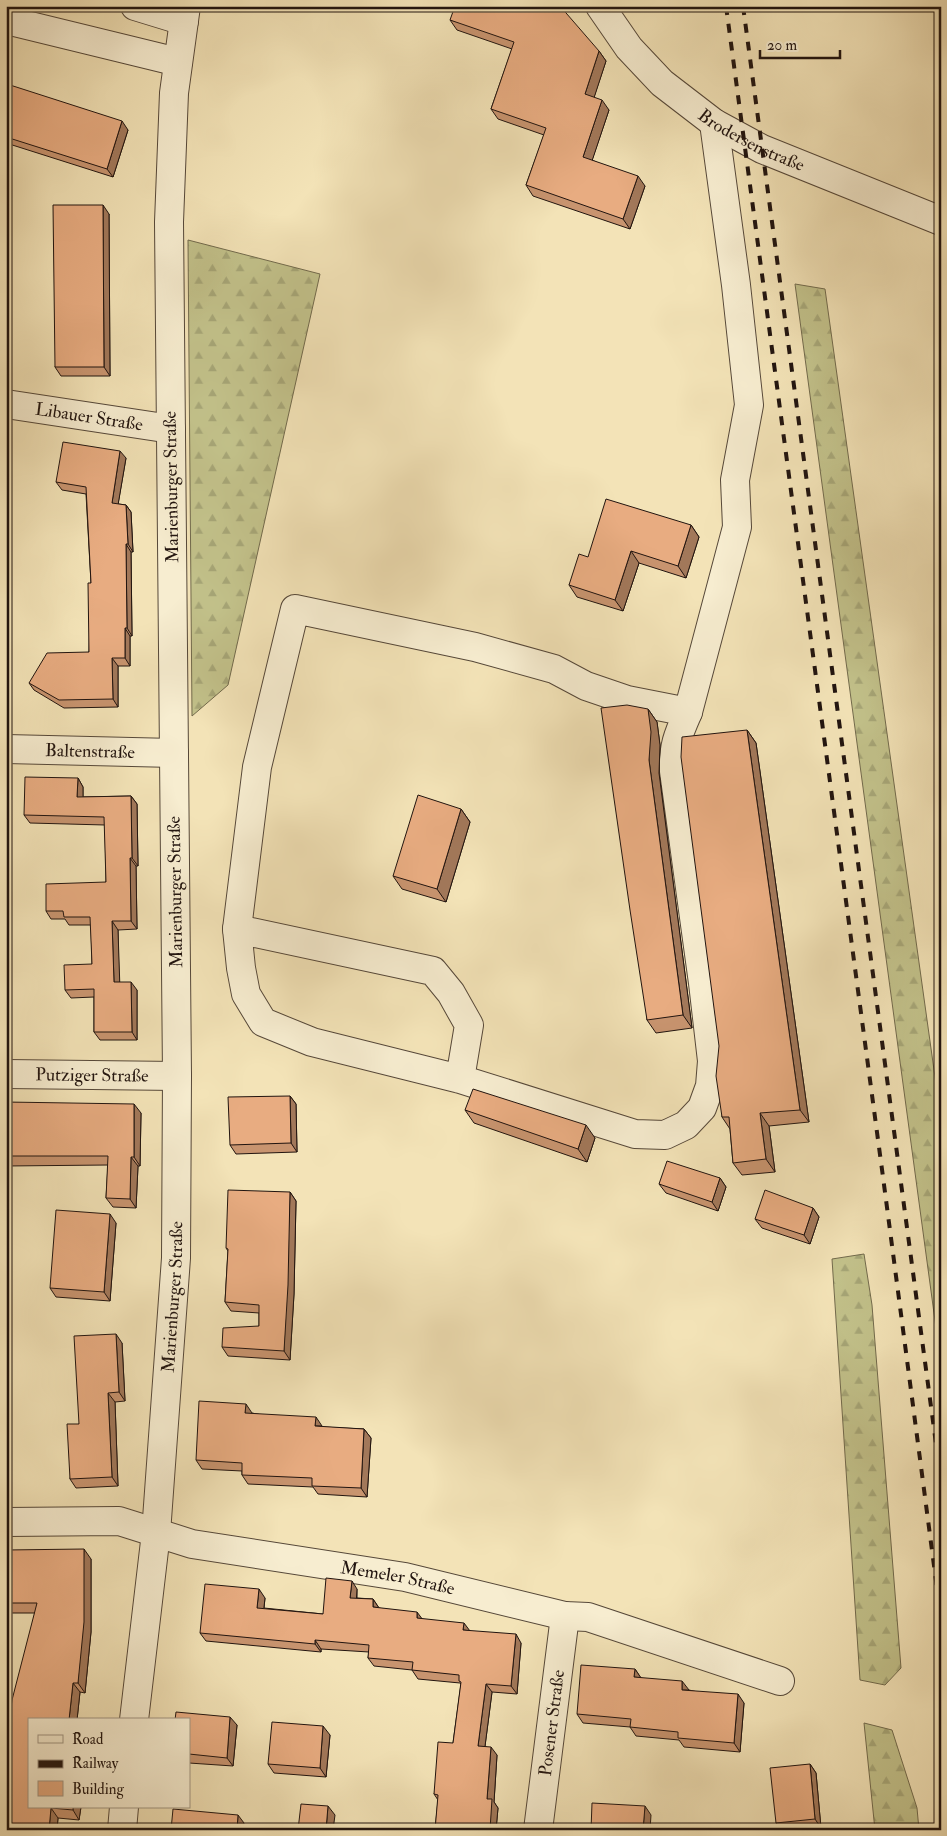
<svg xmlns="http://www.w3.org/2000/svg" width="947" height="1836" viewBox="0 0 947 1836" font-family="'IM FELL Double Pica',serif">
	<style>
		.forest { fill: url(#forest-firs); stroke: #726a4c }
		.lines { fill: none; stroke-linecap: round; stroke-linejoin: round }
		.minor-casing { stroke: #564839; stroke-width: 30 }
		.minor { stroke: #f7edd0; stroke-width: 28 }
		.rail { stroke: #21140f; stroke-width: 4; stroke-dasharray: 9 9; stroke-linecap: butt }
		.wall { fill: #c8946f; stroke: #21140f }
		.shaded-wall { fill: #a2785a; stroke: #21140f }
		.building { fill: #e8ac81; stroke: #21140f }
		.labels { text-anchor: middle; stroke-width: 4; stroke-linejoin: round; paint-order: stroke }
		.street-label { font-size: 18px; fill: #21140f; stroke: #f7edd0 }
	</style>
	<defs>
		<pattern id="forest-firs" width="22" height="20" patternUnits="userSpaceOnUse" patternTransform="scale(1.25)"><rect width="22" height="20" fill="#c2c18a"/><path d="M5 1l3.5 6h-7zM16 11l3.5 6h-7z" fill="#a6a576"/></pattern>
	</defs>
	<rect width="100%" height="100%" fill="#f3e3b7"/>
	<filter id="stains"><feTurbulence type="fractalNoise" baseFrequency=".004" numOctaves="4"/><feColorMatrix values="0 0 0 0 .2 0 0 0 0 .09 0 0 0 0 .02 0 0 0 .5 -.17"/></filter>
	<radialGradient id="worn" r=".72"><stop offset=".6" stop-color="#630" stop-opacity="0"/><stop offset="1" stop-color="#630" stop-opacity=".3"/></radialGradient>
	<path class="forest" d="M188 240 320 274 228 685 192 716Z
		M795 284 825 289 941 1120V1365Z
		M864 1254 872 1305 901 1668 885 1685 860 1680 832 1259Z
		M864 1723 892 1730 917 1808 919 1830H875Z"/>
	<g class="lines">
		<g class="minor-casing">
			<g id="minor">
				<path d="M135 6 184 21"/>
				<path id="s1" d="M600 6 629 48 662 83 714 123 762 149 941 221"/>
				<path d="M6 20 178 62"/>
				<path id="s2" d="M6 404 171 429"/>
				<path id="s3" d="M6 749 174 753"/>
				<path d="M237 929 257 767 295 609 475 647 554 669 586 686 627 700 688 712"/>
				<path id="s4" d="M6 1074 177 1076"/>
				<path d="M460 1079 469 1025 451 993 433 971 237 929 241 968 246 994 263 1022 312 1042 460 1079 635 1134 665 1135 686 1125 702 1108 710 1086 712 1061 703 983 674 771C673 746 678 735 688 712L737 527 735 480 749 405 736 285 714 123"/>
				<path id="s5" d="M6 1522 119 1521 192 1544 405 1577 565 1616 588 1617 780 1681"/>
				<path id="s6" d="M134 1720 156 1533 176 1258 177 1076 169 222 174 93 186 6"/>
				<path d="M122 1830 124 1807"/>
				<path id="s7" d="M538 1830 565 1616"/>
			</g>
		</g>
		<use href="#minor" class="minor"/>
		<path class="rail" d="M726 6 883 1177 941 1619
			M743 6 941 1481"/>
	</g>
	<path class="wall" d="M450 20 599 51 606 61 594 97 609 110 592 160 645 186 630 229 533 196 526 185 544 135 498 119 491 109 512 49 457 30Z
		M6 96 128 130 113 177 6 143Z
		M109 214 110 376H61L55 367Z
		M126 458 118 504 126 505 131 512 133 552H131L132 636H130V666H118V707L64 708 34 690 29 683 89 652 91 583 86 494 62 490 56 482Z
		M691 525 699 537 686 578 639 563 623 611 577 597 569 585 588 557Z
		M648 709 657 722 660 745 659 773 692 1028 656 1033 647 1020Z
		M747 730 756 743 809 1122 769 1126 775 1172 742 1175 733 1163 730 1129 722 1117Z
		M78 778 83 787V797L131 796 137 804 138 866H136L137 929 118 930 119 982 137 990V1040H100L94 1032V997L71 998 65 990 92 964 91 925H69L65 919H51L46 911 106 882 105 825 30 823 24 815Z
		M461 809 470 822 446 902 402 889 393 876Z
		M290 1096 296 1104 297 1152 236 1154 230 1145Z
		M6 1102 141 1113 140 1166H138L136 1208 113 1207 106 1198 108 1165 6 1166Z
		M465 1110 595 1138 587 1162 474 1123Z
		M720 1178 726 1187 718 1211 666 1193 659 1184Z
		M290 1192 296 1201 294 1294 290 1360 228 1356 222 1347 259 1326V1313L231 1311 225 1302 228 1251 226 1248Z
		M813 1208 819 1217 810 1244 762 1228 755 1219Z
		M116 1223 110 1301 56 1297 50 1288Z
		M6 1330 8 1332 10 1381H6Z
		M122 1343 125 1401 115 1402 118 1486 76 1488 70 1479 79 1424Z
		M252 1413 322 1427 364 1429 371 1438 367 1497 318 1494 313 1487 248 1484 242 1475V1471L202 1469 196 1460Z
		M6 1550 91 1559V1632L85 1693 80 1692 77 1720H29V1807H81L79 1820 58 1818 57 1830H6L9 1723 35 1613H6Z
		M357 1589V1598L373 1599 379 1608 469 1631 521 1643 517 1694 492 1692 485 1746 497 1755 494 1802 498 1808 496 1830H435L438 1800 434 1794 453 1743 461 1684 460 1683 418 1679 412 1670 374 1666 368 1658 369 1652 321 1649V1652L206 1641 200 1633 265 1598 264 1608 323 1614Z
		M635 1669 641 1678 689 1690 744 1703 740 1752 684 1747 679 1740 636 1736 630 1727 583 1723 577 1714Z
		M189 1720 237 1725 233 1766 189 1763Z
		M330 1735 326 1777 274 1773 268 1764Z
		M810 1764 816 1773 821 1828 802 1830H781L776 1823Z"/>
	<path class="shaded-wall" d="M599 51 606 61 592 104 585 94Z
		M602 100 609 110 590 167 583 157Z
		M122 121 128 130 113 177 107 169Z
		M638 176 645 186 630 229 623 219Z
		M103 205 109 214 110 376 104 367Z
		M120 451 126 458 117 511 112 503Z
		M126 505 131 512 133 552 128 544Z
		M691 525 699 537 686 578 678 566Z
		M126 544 131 552 132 636 127 628Z
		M631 551 639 563 623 611 615 600Z
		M125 628 130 636V666L125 658Z
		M112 658 118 666V707L113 699Z
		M648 709 657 722 660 745 659 773 692 1028 683 1015 649 760Z
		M747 730 756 743 809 1122 800 1110Z
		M78 778 83 787V805L77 797Z
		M131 796 137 804 138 866 132 858Z
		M461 809 470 822 446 902 437 889Z
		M130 858 136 866 137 929 131 921Z
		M112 921 118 930 120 990 114 982Z
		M131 982 137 990V1040L132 1032Z
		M290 1096 296 1104 297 1152 291 1143Z
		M134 1104 141 1113 140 1166 134 1157Z
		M760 1113 769 1126 775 1172 766 1159Z
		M586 1125 595 1138 587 1162 578 1149Z
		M131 1157 138 1166 136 1208 130 1199Z
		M720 1178 726 1187 718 1211 712 1202Z
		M290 1192 296 1201 294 1294 290 1360 284 1351Z
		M813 1208 819 1217 810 1244 804 1235Z
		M110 1214 116 1223 110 1301 104 1292Z
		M6 1330 8 1332 10 1381 6 1376Z
		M116 1334 122 1343 125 1401 119 1392Z
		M108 1393 115 1402 118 1486 112 1477Z
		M246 1404 252 1413 251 1422 245 1413Z
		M316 1417 322 1426H315Z
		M364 1429 371 1438 367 1497 361 1488Z
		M84 1549 91 1559V1632L85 1693 78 1683Z
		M352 1581 357 1589 356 1606 350 1598Z
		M259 1589 265 1598 263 1616 257 1608Z
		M373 1599 379 1608 373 1607Z
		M417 1612 423 1620 417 1618Z
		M464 1623 470 1631 463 1630Z
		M516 1634 521 1643 517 1694 511 1686Z
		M315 1640 321 1649V1652L315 1644Z
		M635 1669 641 1678 634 1677Z
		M682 1681 689 1690H682Z
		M73 1683 80 1692 77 1720H69Z
		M486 1684 492 1692 484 1754 478 1746Z
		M738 1694 744 1703 740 1752 734 1743Z
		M230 1717 237 1725 233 1766 227 1758Z
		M323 1726 330 1735 326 1777 320 1768Z
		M491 1747 497 1755 494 1802 498 1808 496 1830H490L487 1799Z
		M810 1764 816 1773 821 1828 815 1819Z
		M328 1806 335 1815 333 1830H326Z
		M645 1806 651 1815 650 1830H643Z
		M73 1807H81L79 1820 73 1810Z
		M51 1808 58 1818 57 1830H49Z
		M238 1815 244 1823 243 1830H237Z"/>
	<path class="building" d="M455 6H560L599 51 585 94 602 100 583 157 638 176 623 219 526 185 546 128 491 109 514 42 450 20Z
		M10 85 122 121 107 169 6 137V96Z
		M53 205H103L104 367H55Z
		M63 442 120 451 112 503 126 505 128 544H126L127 628H125V658H112L113 699 59 700 29 683 47 653 89 652 88 583H91L86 487 56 482Z
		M606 499 691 525 678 566 631 551 615 600 569 585 579 554 588 557Z
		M627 705 648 709 651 732 649 760 683 1015 647 1020 630 910 601 708Z
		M747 730 800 1110 760 1113 766 1159 733 1163 729 1117H722L716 1076 719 1046 681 757 682 737Z
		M25 777 78 778 77 797 131 796 132 858H130L131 921H112L114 982H131L132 1032H94V989L65 990 64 965 92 964 90 917H64L63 911H46V884L106 882 104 817 24 815Z
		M418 795 461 809 437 889 393 876Z
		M473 1089 586 1125 578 1149 465 1110Z
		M290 1096 291 1143 230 1145 228 1097Z
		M6 1102 134 1104V1157H131L130 1199 106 1198 108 1156H6Z
		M667 1161 720 1178 712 1202 659 1184Z
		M228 1190 290 1192 288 1285 284 1351 222 1347 223 1328 259 1326V1305L225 1302 228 1249 226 1248Z
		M765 1190 813 1208 804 1235 755 1219Z
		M56 1210 110 1214 104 1292 50 1288Z
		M116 1334 119 1392 108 1393 112 1477 70 1479 67 1424H79L74 1336Z
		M199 1401 246 1404 245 1413 316 1417 315 1426 364 1429 361 1488 312 1486V1478L242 1475V1463L196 1460Z
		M84 1549V1622L78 1683H73L69 1720H29V1807H73V1810L51 1808 49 1830H6V1723H9L12 1700 37 1603H6V1550Z
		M326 1578 352 1581 350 1598 373 1599V1607L417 1612V1618L464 1623 463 1630 516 1634 511 1686 486 1684 478 1746 491 1747 487 1799H492L490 1830H435L438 1795 434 1794 438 1742 453 1743 461 1682 459 1681V1675L412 1670 413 1662 368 1658 369 1645 315 1640V1644L200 1633 205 1584 259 1589 257 1608 323 1614Z
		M581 1665 635 1669 634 1677 682 1681V1690L738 1694 734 1743 678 1738V1732L630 1727 631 1719 577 1714Z
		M176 1712 230 1717 227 1758 189 1754V1720H175Z
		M272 1722 323 1726 320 1768 268 1764Z
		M810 1764 815 1819 776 1823 770 1768Z
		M592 1803 645 1806 643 1830H591Z
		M301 1804 328 1806 326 1830H298Z
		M173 1809 238 1815 237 1830H171Z"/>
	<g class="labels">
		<g class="street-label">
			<text dy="6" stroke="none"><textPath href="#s1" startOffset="206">Brodersenstraße</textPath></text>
			<text dy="6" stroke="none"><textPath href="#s2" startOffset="84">Libauer Straße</textPath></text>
			<text transform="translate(171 487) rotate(-91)" y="6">Marienburger Straße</text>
			<text dy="6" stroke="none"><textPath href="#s3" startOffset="84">Baltenstraße</textPath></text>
			<text transform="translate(175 892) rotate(-91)" y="6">Marienburger Straße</text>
			<text dy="6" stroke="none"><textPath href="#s4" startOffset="86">Putziger Straße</textPath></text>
			<text dy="6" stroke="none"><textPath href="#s6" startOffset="425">Marienburger Straße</textPath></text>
			<text dy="6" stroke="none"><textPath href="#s5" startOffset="398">Memeler Straße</textPath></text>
			<text dy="6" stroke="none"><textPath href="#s7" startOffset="108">Posener Straße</textPath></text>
		</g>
	</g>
	<rect width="947" height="1836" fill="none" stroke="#f3e3b7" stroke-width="25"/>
	<rect x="8" y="8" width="932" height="1821" fill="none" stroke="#21140f" stroke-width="2.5"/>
	<rect x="12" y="12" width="922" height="1811" fill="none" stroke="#21140f"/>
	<rect x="28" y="1718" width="162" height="90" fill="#f7edd0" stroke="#a19683"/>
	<rect x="38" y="1735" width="25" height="8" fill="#f7edd0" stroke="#a19683"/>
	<text x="72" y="1744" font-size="15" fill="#21140f">Road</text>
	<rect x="38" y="1760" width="25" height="8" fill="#21140f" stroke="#a19683"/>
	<text x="72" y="1768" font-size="15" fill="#21140f">Railway</text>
	<rect x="38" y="1781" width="25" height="15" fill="#e8ac81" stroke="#a19683"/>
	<text x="72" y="1794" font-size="15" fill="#21140f">Building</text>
	<path d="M760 50v8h80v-8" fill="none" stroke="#21140f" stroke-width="2.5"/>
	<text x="767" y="50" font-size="15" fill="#21140f" stroke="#f7edd0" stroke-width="4" paint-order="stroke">20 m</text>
	<rect width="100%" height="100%" filter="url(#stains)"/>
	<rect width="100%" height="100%" fill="url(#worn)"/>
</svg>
